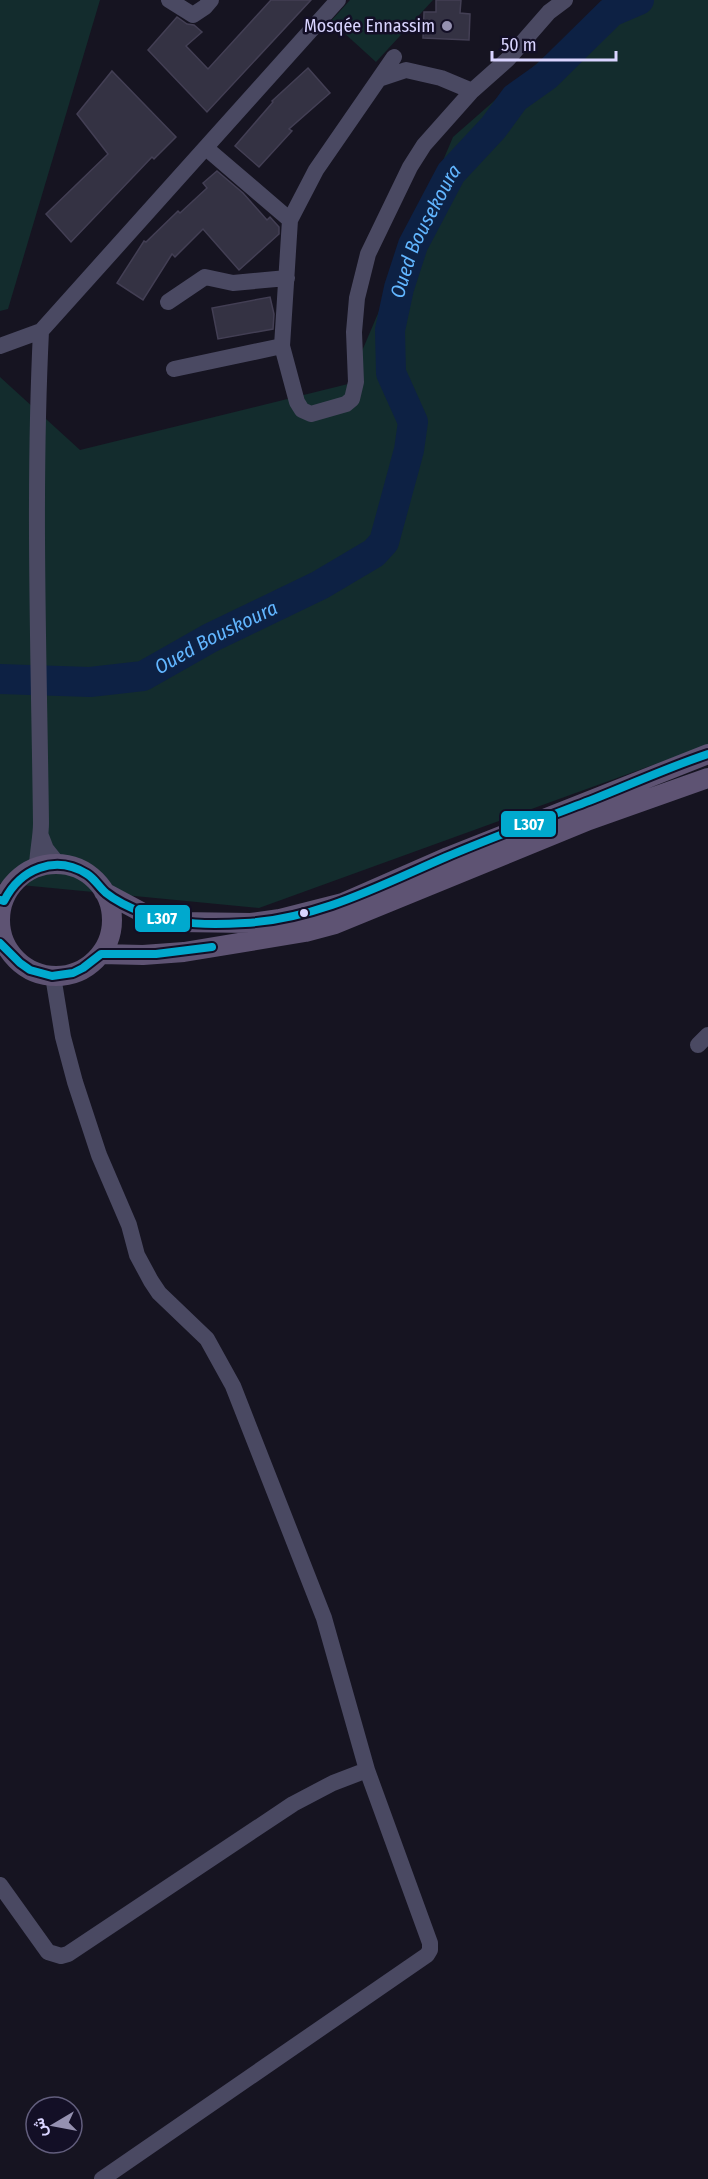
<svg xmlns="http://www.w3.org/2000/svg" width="708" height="2179" viewBox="0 0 708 2179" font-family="'Fira Sans Condensed',Vazirmatn,sans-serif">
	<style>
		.green { fill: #132c2d }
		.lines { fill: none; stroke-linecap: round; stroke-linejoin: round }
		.river { stroke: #0d2144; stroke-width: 30 }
		.building { fill: #343243; stroke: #433f54; stroke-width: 1.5 }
		.minor { stroke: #4a4962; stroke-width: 16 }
		.major { stroke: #5e5373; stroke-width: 20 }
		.bus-1-casing { stroke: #130f26; stroke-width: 12 }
		.bus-1 { stroke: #00a9ce; stroke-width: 8 }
		.poi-dot { fill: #9591b1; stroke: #130f26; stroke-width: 2 }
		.bus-dot { fill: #d9d4ff; stroke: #130f26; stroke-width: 2 }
		.labels { text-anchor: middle; stroke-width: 5; stroke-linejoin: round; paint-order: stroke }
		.poi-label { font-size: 18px; fill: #d9d4ff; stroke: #130f26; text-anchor: end }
		.water-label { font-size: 20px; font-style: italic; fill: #62b6ff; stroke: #130f26 }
		.line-badge { stroke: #130f26; stroke-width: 2 }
		.badge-label { font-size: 16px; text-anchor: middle; font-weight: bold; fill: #fff }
	</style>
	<rect width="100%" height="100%" fill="#161421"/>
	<path class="green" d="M0 0H100L8 309 0 311Z
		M350 0H433L376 62 331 21Z
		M609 0H708V745L259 908 0 883V377L80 450 348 384 453 137Z"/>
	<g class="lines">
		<path class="river" id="s1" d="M0 679 90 682 143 676 210 638 320 585 374 553 384 542 409 450 413 422 391 373 390 330 399 288 413 245 451 173 493 128 515 98 546 76 611 12 639 0"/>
	</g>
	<path class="building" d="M271 0H311L207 112 148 50 177 17 187 24 194 25 202 32 186 46 208 69Z
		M436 0H461L460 13 470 14 469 40 423 38 424 12H436Z
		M308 68 330 93 289 129 292 131 259 167 235 146 273 102 272 101Z
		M112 71 176 137 154 159 152 157 71 242 46 214 108 154 77 114Z
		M217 171 243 193 267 220 270 217 279 227V234L239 270 203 229 175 257 172 254 143 300 117 283 144 241 146 242 178 211 180 213 207 188 203 183Z
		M270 297 274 314 273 329 218 339 212 308Z"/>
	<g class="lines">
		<path class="minor" d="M169 0 193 15 205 7 211 0
			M394 57 316 170 290 220 282 346 297 402 302 410 311 414 346 404 352 399 356 382 354 332 357 298 368 254 410 167 424 145 472 91
			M379 79 406 70 441 78 472 91 508 59 549 12 565 0
			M206 148 290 220
			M168 302 205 277 233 283 287 278
			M0 346 41 331 338 0
			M174 369 282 346
			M41 836 46 849 58 864
			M37 868C37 853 41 838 41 823 39 659 33 495 41 331
			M53 976 63 1037 75 1082 99 1155 129 1225 137 1255 151 1281 159 1293 207 1339 233 1386 324 1618 367 1770 430 1943V1950L427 1955 102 2179
			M698 1045 708 1035
			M0 1885 48 1952 61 1956 68 1954 293 1804 333 1783 367 1770"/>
		<path class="major" d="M0 920a56 56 0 1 1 112 0a56 56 0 1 1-112 0Z
			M104 892 145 914 179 922 251 923 280 919 343 903 448 857 708 754
			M101 954 143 955 184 952 305 932 335 924 589 820 708 778"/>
		<g class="bus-1-casing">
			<path id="bus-1" d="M0 900 4 901C20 869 55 854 87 874 95 879 99 887 106 893 117 902 133 909 146 914 178 925 212 925 245 923 318 919 381 885 446 857 495 836 545 818 594 799 632 784 669 767 708 754
				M0 943 20 963 30 970 52 976 73 973 83 968 101 954H156L212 947"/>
		</g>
		<use href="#bus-1" class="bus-1"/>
	</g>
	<circle class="poi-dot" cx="447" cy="26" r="6"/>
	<circle class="bus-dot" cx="304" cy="913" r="5"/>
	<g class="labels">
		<g class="poi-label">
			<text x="435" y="32">Mosqée Ennassim</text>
		</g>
		<g class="water-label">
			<text dy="7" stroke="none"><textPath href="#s1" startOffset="746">Oued Bousekoura</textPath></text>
			<text dy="7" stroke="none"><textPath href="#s1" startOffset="226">Oued Bouskoura</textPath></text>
		</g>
	</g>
	<g class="line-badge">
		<rect x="500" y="810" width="57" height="28" rx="6" fill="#00a9ce"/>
		<rect x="134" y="904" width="57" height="29" rx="6" fill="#00a9ce"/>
	</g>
	<g class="badge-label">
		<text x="529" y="830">L307</text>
		<text x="162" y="924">L307</text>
	</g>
	<g transform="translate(54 2125) rotate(260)"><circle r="28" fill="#130f26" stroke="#625e7d" stroke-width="1.5"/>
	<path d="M0-4.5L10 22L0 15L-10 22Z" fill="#9591b1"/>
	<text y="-9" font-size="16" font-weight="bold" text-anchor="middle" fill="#d9d4ff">ش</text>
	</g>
	<path d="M492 51v9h124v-9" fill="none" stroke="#d9d4ff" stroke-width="3"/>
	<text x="501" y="51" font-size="18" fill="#d9d4ff" stroke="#130f26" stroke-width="4.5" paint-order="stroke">50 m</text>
</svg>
